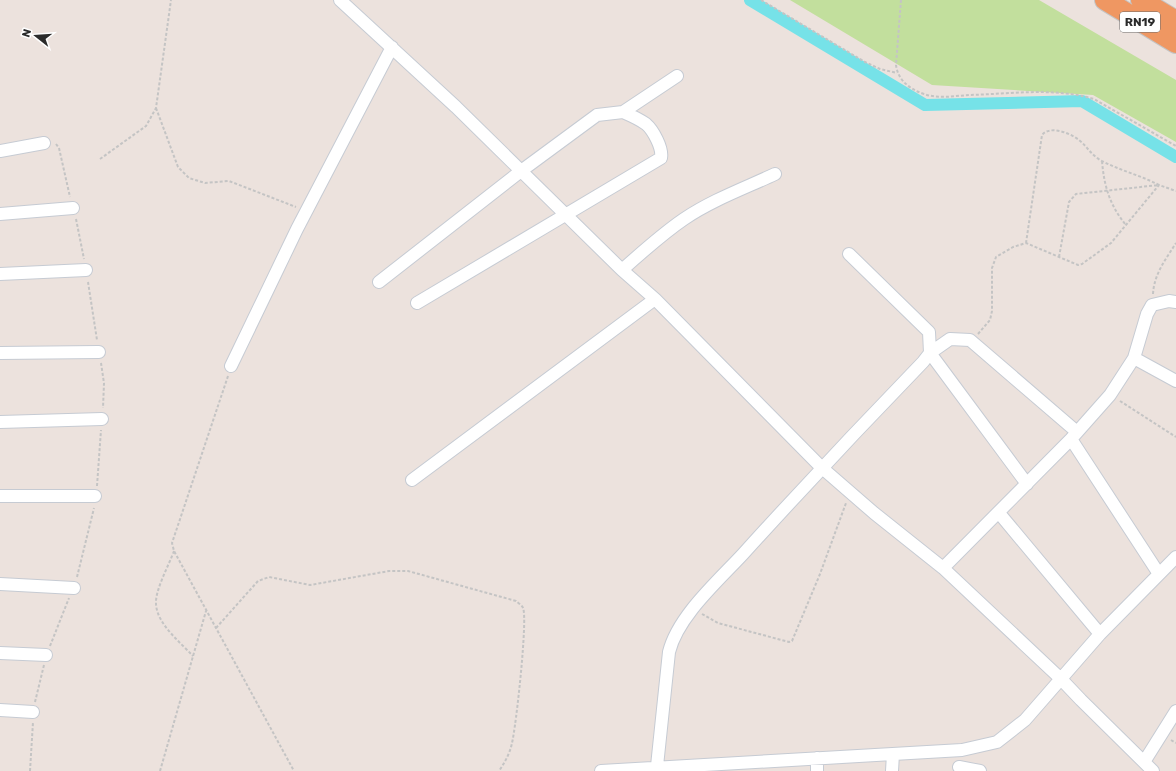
<svg xmlns="http://www.w3.org/2000/svg" width="1176" height="771" viewBox="0 0 1176 771" font-family="Rubik,sans-serif">
	<style>
		.green { fill: #c2df9d }
		.lines { fill: none; stroke-linecap: round; stroke-linejoin: round }
		.canal { stroke: #76e2e8; stroke-width: 12 }
		.minor-casing { stroke: #c6cbd3; stroke-width: 14 }
		.trunk-casing { stroke: #c4c4c4; stroke-width: 22 }
		.path { stroke: #c4c4c4; stroke-width: 2; stroke-dasharray: 3 2; stroke-linecap: butt }
		.minor { stroke: #fff; stroke-width: 12 }
		.trunk { stroke: #ef9762; stroke-width: 20 }
		.labels { text-anchor: middle; stroke-width: 4; stroke-linejoin: round; paint-order: stroke }
		.shield { fill: #fff; stroke: #6b6b6b; stroke-width: 1 }
		.shield-label { font-size: 12px; font-weight: bold; fill: #2b2b2b }
	</style>
	<rect width="100%" height="100%" fill="#ece2dd"/>
	<path class="green" d="M790 0H1039L1176 80V142L1093 95 932 85Z"/>
	<g class="lines">
		<path class="canal" d="M750 0 925 105 1082 101 1176 157"/>
		<g class="minor-casing">
			<path id="minor" d="M340 0 456 107 622 270 655 299 821 467 874 513 943 568 1061 679 1081 700 1153 771
				M0 151 44 143
				M0 214 73 208
				M622 270C642 252 662 234 684 219 712 200 745 188 775 174
				M0 274 86 270
				M379 282 521 171 597 115 623 112 677 76
				M417 303 661 158C663 148 653 130 646 124 639 119 630 115 623 112
				M0 353 99 352
				M1134 358 1176 381
				M231 366 297 229 392 47
				M0 422 102 419
				M1071 439 1159 574
				M412 480 655 299
				M1027 484 930 353 950 339 970 340 1077 432
				M0 496H95
				M999 513 1100 634
				M943 568 1071 439 1110 395 1134 358 1147 314 1152 305 1169 301 1176 302
				M0 584 74 588
				M0 653 46 655
				M0 710 33 712
				M1144 762 1176 711
				M657 766 669 652C678 616 718 581 743 554 802 489 862 425 923 362L930 353 929 332 849 254
				M959 767 980 771
				M601 771 962 750 997 742 1025 720 1100 634 1176 557
				M817 771V758
				M892 771 893 754"/>
		</g>
		<g class="trunk-casing">
			<path id="trunk" d="M1105 0 1176 43
				M1141 0 1176 21"/>
		</g>
		<path class="path" d="M761 0 865 62 880 69 897 73
			M901 0 896 65C898 80 909 89 924 94 938 99 954 96 969 95 1011 94 1054 87 1094 99L1176 146
			M156 108 178 167 189 178 205 183 229 181 296 207
			M56 144 59 148 70 197
			M100 159 146 126 156 108 171 0
			M1102 161C1104 186 1110 206 1126 225
			M76 219 84 259
			M1026 243 1042 135C1050 125 1070 133 1079 140 1088 147 1091 156 1104 162 1122 171 1142 176 1159 185
			M1059 257 1069 202 1076 194 1159 185
			M88 282 97 340
			M1153 294C1154 274 1166 259 1176 243
			M978 334 990 320 992 311V268L996 257 1013 247 1026 243 1078 265 1082 264 1111 243 1159 185 1176 191
			M101 363 104 383 103 408
			M228 376 172 543 174 551 294 771
			M1120 401 1176 437
			M97 486 101 430
			M174 551C169 565 155 590 156 604 157 624 180 642 193 656
			M77 577 94 508
			M702 614 718 623 789 642 792 641 820 574 846 503
			M216 628 258 581 269 577 310 585 389 571H408L516 601C518 603 522 605 523 608 528 618 516 727 512 743 510 753 505 762 499 771
			M50 646 69 598
			M35 702 44 665
			M1171 740 1176 743
			M30 771 33 722
			M160 771 206 611"/>
		<use href="#minor" class="minor"/>
		<use href="#trunk" class="trunk"/>
	</g>
	<g class="labels">
		<rect class="shield" x="1120" y="12" width="40" height="20" rx="3"/>
		<g class="shield-label">
			<text x="1140" y="26">RN19</text>
		</g>
	</g>
	<g transform="translate(36 36) rotate(287)" stroke="#ffffff" stroke-width="3" paint-order="stroke">
	<path d="M0-3L7 15L0 10L-7 15Z" fill="#2b2b2b"/>
	<text y="-6" font-size="11" font-weight="bold" text-anchor="middle" fill="#2b2b2b">N</text>
	</g>
</svg>
